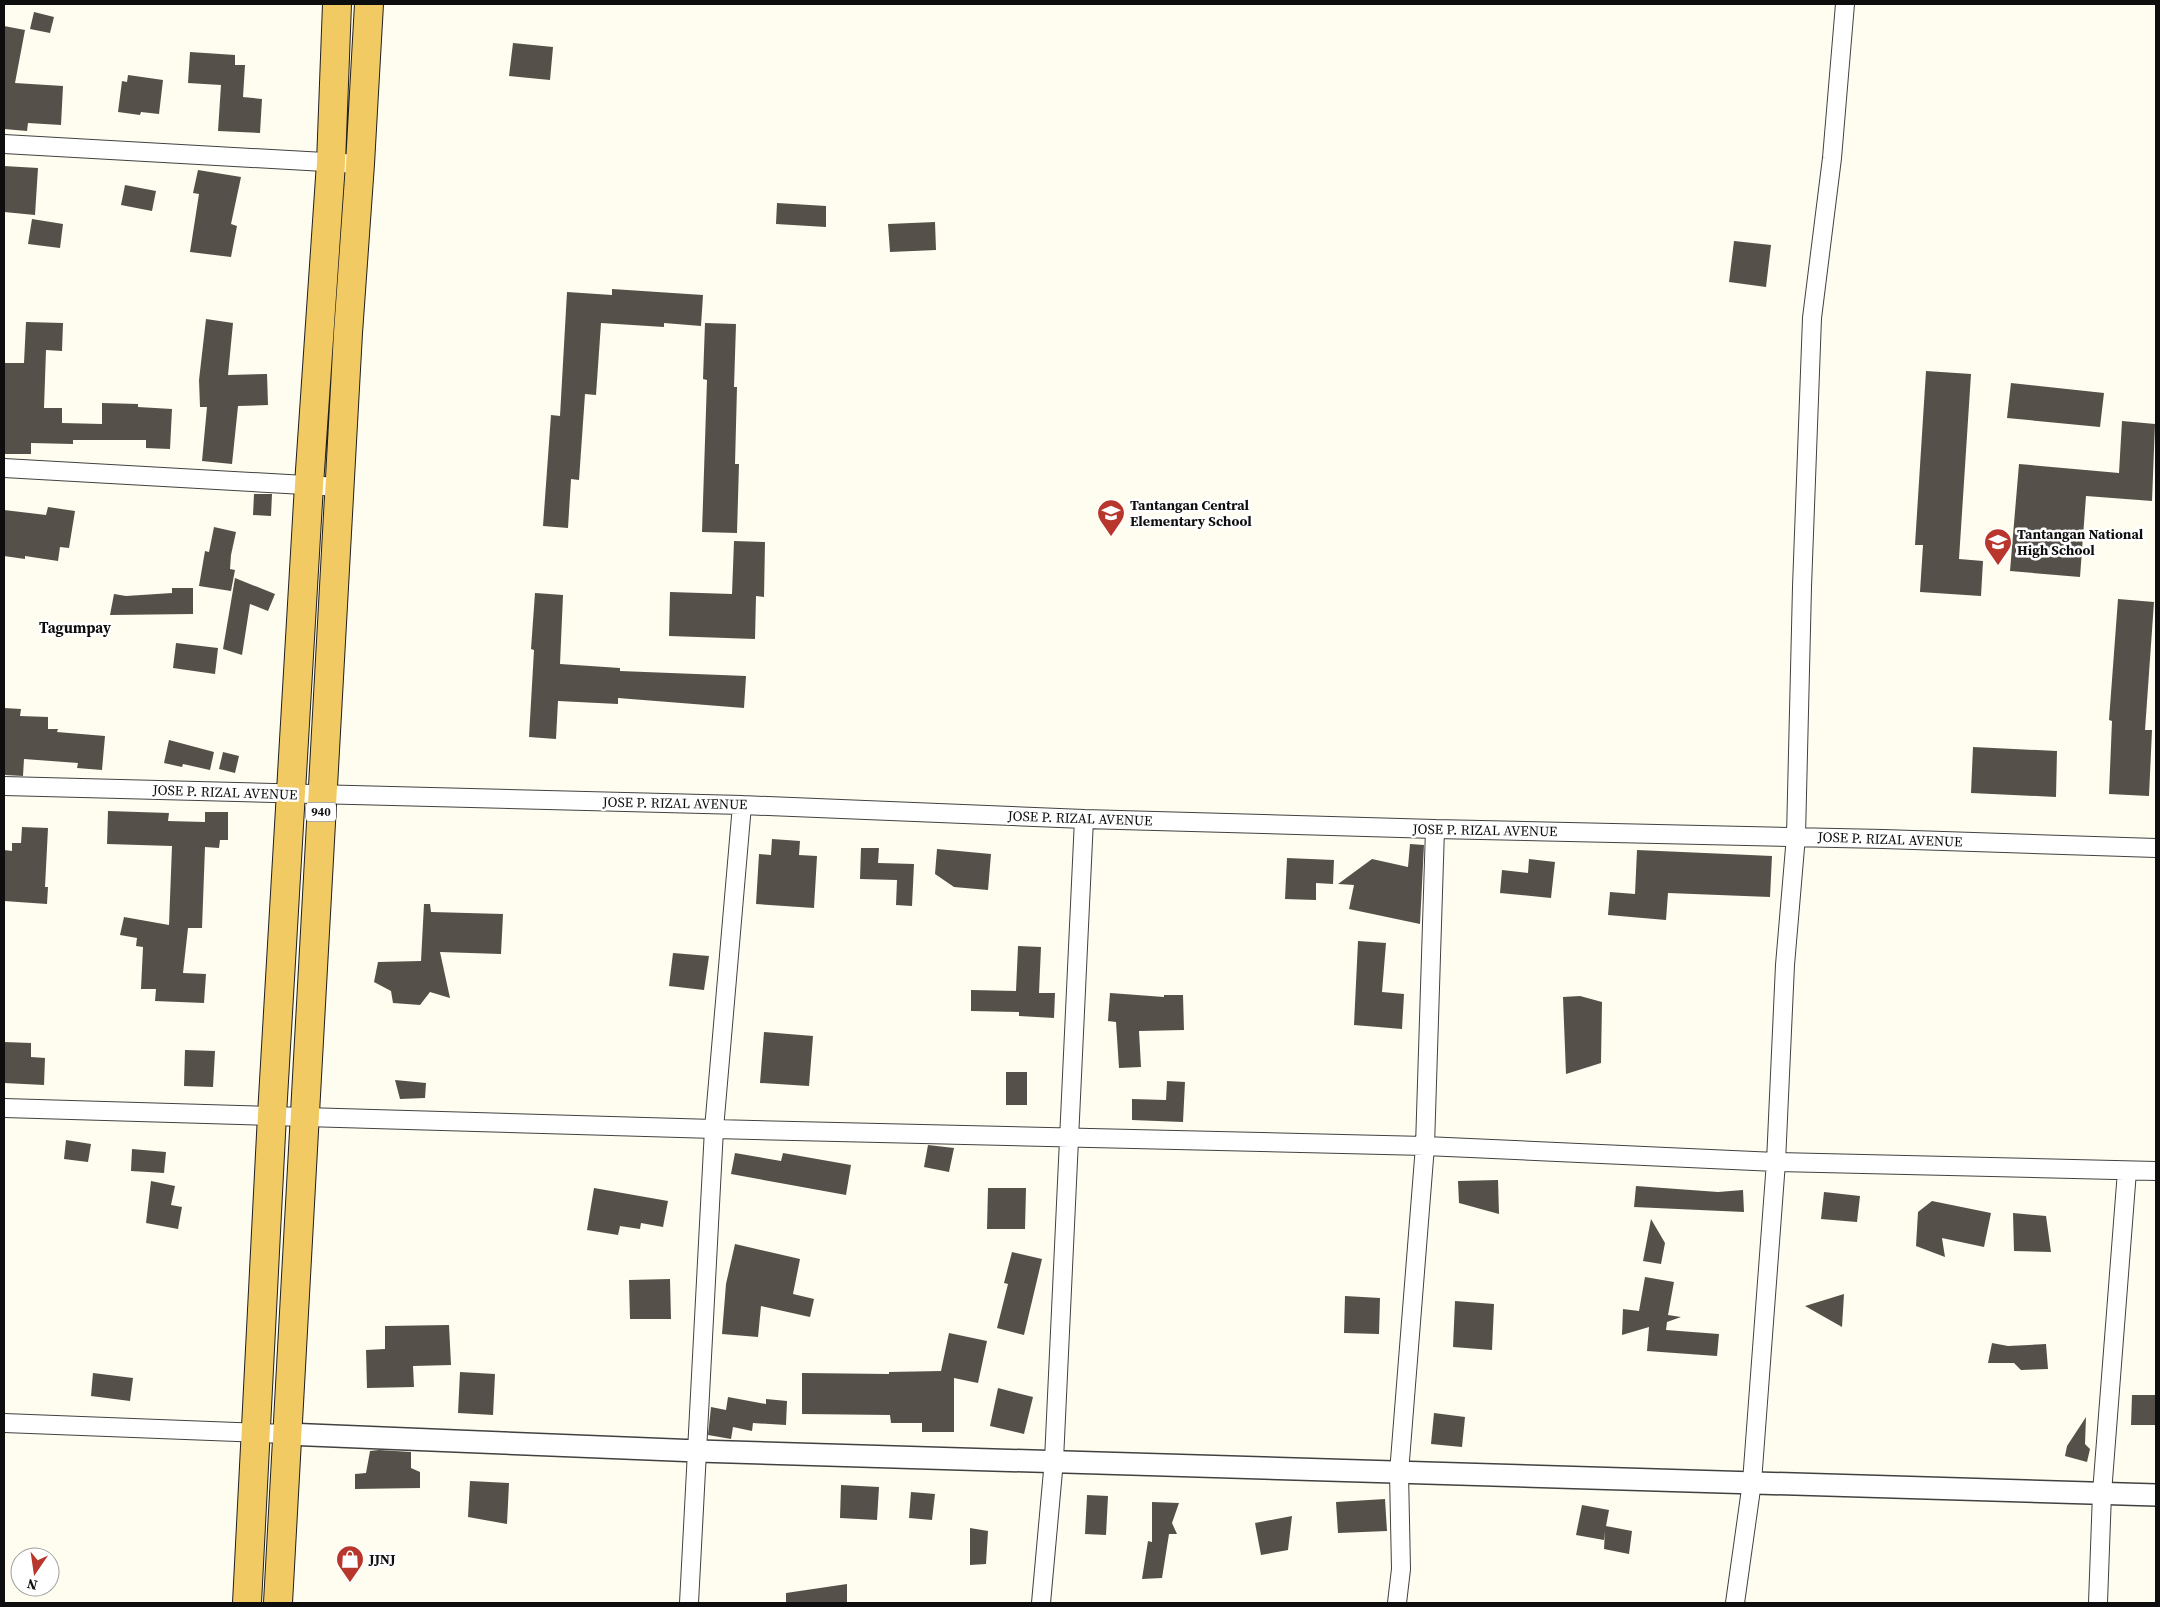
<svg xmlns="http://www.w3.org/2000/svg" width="2160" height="1607" viewBox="0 0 2160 1607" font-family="'Source Serif 4',serif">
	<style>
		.building { fill: #56504a }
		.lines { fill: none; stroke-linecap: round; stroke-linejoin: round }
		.minor-casing { stroke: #414141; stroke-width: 20 }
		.tertiary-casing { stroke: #414141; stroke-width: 24 }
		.trunk-casing { stroke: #1f1f1f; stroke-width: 30 }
		.minor { stroke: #fff; stroke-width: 18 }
		.tertiary { stroke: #fff; stroke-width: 21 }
		.trunk { stroke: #f1ca63; stroke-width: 28 }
		.labels { text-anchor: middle; stroke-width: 5; stroke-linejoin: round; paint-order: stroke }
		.shield { fill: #fff; stroke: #565656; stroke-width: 1 }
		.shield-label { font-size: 12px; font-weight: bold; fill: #0e0e0e }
		.poi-label { font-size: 14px; font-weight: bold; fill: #0e0e0e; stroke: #fff; text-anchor: start }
		.street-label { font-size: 14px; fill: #0e0e0e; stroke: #fff }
		.neighbourhood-label { font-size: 15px; font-weight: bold; fill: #0e0e0e; stroke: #fff }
	</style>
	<rect width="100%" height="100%" fill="#fefdef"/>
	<path class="building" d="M34 12 54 17 50 33 30 29Z
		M4 26 25 30 15 83 63 86 61 125 28 123 27 131 4 129Z
		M513 43 553 47 550 80 509 76Z
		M190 52 235 55V65H245L243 97 262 99 260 133 218 131 221 85 188 83Z
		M128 75 163 80 159 114 141 112 140 115 118 112 122 81 127 82Z
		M4 166 38 168 35 215 4 212Z
		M198 170 241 177 231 224 237 226 231 257 190 252 199 194 193 193Z
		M125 185 156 191 152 211 121 205Z
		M777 203 826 206V227L776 224Z
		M32 219 63 224 60 248 28 244Z
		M935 222 936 250 890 252 888 224Z
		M1734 241 1771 245 1766 287 1729 282Z
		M612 289 703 295 701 326 664 323V327L601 323 596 395 585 394 579 480 571 479 568 528 543 526 551 415 560 416 567 292 612 295Z
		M206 319 233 323 228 375 267 374 268 405 238 406 232 464 202 461 207 407H200L199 380Z
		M26 322 63 323 62 351 46 350 44 408H62V423L102 424V403L138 404V407L172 409 170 449 146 448V440H73V444L31 443V454H4V363H24Z
		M705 323 736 324 734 387H737L735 464H739L737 533 702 532 707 380 703 379Z
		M1926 371 1971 374 1959 559 1983 561 1981 596 1920 592 1923 545H1915Z
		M2011 383 2104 393 2100 427 2007 418Z
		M2122 421 2155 424 2152 501 2086 496 2080 577 2010 571 2019 464 2119 473Z
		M254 494H272L271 516 253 515Z
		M48 507 75 511 69 548 60 547 58 561 25 556V559L4 556V510L46 515Z
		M214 527 236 532 231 555 230 569 235 570 231 591 199 586 205 551 209 552Z
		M734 541 765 542 764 597 756 596 755 639 669 636 670 592 732 594Z
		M235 578 275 594 268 611 250 604 242 655 223 649Z
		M172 588H193V614L110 615 114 594 126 596 172 593Z
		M535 593 563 595 560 664 620 668V671L746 676 744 708 618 698V704L558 701 556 739 529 737 534 650 531 649Z
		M2118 599 2154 602 2145 730H2152L2149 796 2109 794 2112 721 2109 720Z
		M176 643 218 648 215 674 173 668Z
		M4 708 21 709 20 716 48 717V729H58L57 732 105 736 102 770 77 768 78 763 24 759 23 776 5 775Z
		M169 740 214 752 210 770 183 764 182 767 164 763Z
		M1973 747 2057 751 2056 797 1971 793Z
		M223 752 239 756 235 773 219 769Z
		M108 811 169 813 168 821 205 822V812H228V840H220L219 848 205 847 202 928H188L183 973 206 974 204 1003 155 1001 156 989H141L143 947 136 946 137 938 120 935 124 917 169 925 172 846 107 844Z
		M22 827 48 828 45 887H48L47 904 4 901V850L12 851V843H21Z
		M772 839 800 841 799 855 817 856 814 908 756 904 759 854 771 855Z
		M1410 844 1424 845 1420 924 1349 909 1354 885 1338 884 1372 859 1408 867Z
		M861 848H879L878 863 914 864 912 906 896 905 897 880 860 879Z
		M937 849 991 854 988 890 954 887 935 874Z
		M1637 850 1772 856 1770 897 1668 893 1666 920 1608 915 1610 892 1635 894Z
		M1287 858 1334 860 1333 884 1316 883V900L1285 899Z
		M1529 859 1555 862 1551 898 1500 893 1502 870 1528 873Z
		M424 904H430L431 912 503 914 501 954 440 952 450 998 430 992 420 1005 393 1003 391 991 374 982 378 962 421 961Z
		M1358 941 1386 943 1382 992 1404 994 1402 1029 1354 1025Z
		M1018 946 1041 947 1039 993H1055L1054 1018 1019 1016V1012L971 1011V990L1016 991Z
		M673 953 709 956 704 990 669 986Z
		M1110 993 1164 997V995H1183L1184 1030 1139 1031 1141 1067 1119 1068 1116 1022 1108 1021Z
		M1580 996 1602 1002 1601 1063 1566 1074 1563 997Z
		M764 1032 813 1036 809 1086 760 1083Z
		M4 1042 31 1043V1057L45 1058 44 1085 4 1083Z
		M185 1050 215 1051 213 1087 184 1086Z
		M1006 1072H1027V1105H1006Z
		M395 1080 426 1083 425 1098 400 1099Z
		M1167 1081 1185 1082 1183 1122 1132 1120V1099L1166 1100Z
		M66 1140 91 1144 88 1162 64 1159Z
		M928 1145 954 1148 949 1172 924 1167Z
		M132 1149 166 1152 164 1173 131 1171Z
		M735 1153 781 1161 783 1153 851 1165 846 1195 731 1174Z
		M1498 1180 1499 1214 1459 1203 1458 1181Z
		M151 1181 175 1186 171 1205 182 1207 178 1229 146 1223Z
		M1636 1186 1718 1192 1743 1190 1744 1212 1634 1207Z
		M594 1188 668 1201 663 1227 641 1223 640 1229 620 1226 618 1235 587 1230Z
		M988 1188H1026L1025 1229H987Z
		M1824 1192 1860 1196 1857 1222 1821 1219Z
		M1932 1201 1991 1213 1984 1247 1942 1238 1945 1257 1916 1246 1918 1212Z
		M2013 1213 2046 1216 2051 1252 2014 1251Z
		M1651 1219 1665 1243 1661 1264 1643 1261Z
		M735 1244 800 1259 793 1294 814 1299 810 1317 761 1306 758 1337 722 1334 726 1284Z
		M1012 1252 1042 1259 1024 1335 997 1328 1008 1284 1004 1283Z
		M1645 1277 1674 1282 1668 1315 1681 1317 1667 1322 1666 1330 1719 1334 1717 1356 1647 1351 1649 1327 1622 1335 1623 1309 1639 1311Z
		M670 1279 671 1319H630L629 1280Z
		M1844 1294 1842 1327 1805 1306Z
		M1345 1296 1380 1298 1379 1334 1344 1333Z
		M1455 1301 1494 1304 1492 1350 1453 1347Z
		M449 1325 451 1365 413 1366 414 1387 367 1388 366 1350 385 1349V1326Z
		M949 1333 987 1341 978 1383 954 1378V1432H922V1423H891L890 1415 802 1414V1373L889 1374V1372L941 1371Z
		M1992 1343 2008 1346 2046 1344 2048 1369 2021 1370 2014 1363H1988Z
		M460 1372 495 1374 493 1415 458 1413Z
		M93 1373 133 1378 130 1401 91 1396Z
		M998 1388 1033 1397 1024 1434 990 1426Z
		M2132 1395H2156V1425H2131Z
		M728 1397 766 1404V1399L787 1401 786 1425 753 1423 752 1431 733 1427 731 1439 708 1435 711 1407 726 1410Z
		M1434 1413 1465 1417 1462 1447 1431 1444Z
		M2086 1417 2085 1444 2090 1449 2087 1462 2065 1456 2067 1446Z
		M379 1450 411 1452V1468L420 1472V1488L355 1489V1474L366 1473 370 1451Z
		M470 1481 509 1483 507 1524 468 1517Z
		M841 1485 879 1487 877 1520 840 1518Z
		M911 1492 935 1494 932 1520 909 1518Z
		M1087 1495 1108 1496 1106 1535 1085 1534Z
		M1385 1499 1387 1531 1338 1533 1336 1502Z
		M1152 1502 1179 1503 1172 1523 1177 1534H1169L1162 1578 1142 1579 1148 1541 1152 1542Z
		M1582 1505 1609 1510 1606 1526 1632 1531 1629 1554 1604 1549 1605 1531 1604 1540 1576 1535Z
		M1292 1516 1288 1550 1261 1555 1255 1523Z
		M970 1528 988 1531 986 1564 970 1565Z
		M847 1584V1603H786V1593Z"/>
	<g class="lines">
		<g class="minor-casing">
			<path id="minor" d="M4 144 360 164
				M4 468 340 487
				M4 786 742 805 1084 819 1435 829 1883 839 2156 848
				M4 1108 714 1129 1425 1146 1776 1162 2156 1171
				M4 1423 286 1434
				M689 1603 714 1129 742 805
				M1041 1603 1054 1460 1084 819
				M1397 1603 1401 1569 1399 1473 1425 1146 1435 829
				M1735 1603 1752 1482 1776 1162 1785 965 1796 836 1802 587 1812 318 1832 158 1845 4
				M2098 1603 2102 1493 2127 1171"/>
		</g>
		<g class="tertiary-casing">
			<path id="tertiary" d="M286 1434 698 1451 2156 1495"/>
		</g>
		<g class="trunk-casing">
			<path id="trunk" d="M247 1603 272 1115 309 485 331 163 337 4
				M278 1603 348 333 360 164 369 4"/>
		</g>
		<use href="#minor" class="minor"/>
		<use href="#tertiary" class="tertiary"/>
		<use href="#trunk" class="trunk"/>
	</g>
	<defs>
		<g id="school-pin" transform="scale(1.4375)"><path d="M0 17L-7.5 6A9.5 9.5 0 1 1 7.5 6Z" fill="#b8362b" stroke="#fff"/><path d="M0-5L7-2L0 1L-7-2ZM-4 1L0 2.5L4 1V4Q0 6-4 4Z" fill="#fff"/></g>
		<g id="shop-pin" transform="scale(1.4375)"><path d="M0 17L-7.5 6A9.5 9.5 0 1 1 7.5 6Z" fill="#b8362b" stroke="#fff"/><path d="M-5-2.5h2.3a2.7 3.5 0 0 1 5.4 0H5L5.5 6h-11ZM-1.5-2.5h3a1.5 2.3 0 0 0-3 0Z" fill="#fff"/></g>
	</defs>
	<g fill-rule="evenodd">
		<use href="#school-pin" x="1111" y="513"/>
		<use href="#school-pin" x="1998" y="542"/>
		<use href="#shop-pin" x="350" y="1559"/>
	</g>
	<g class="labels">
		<rect class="shield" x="306" y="802.5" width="30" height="19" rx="4"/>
		<g class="shield-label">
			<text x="321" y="816">940</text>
		</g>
		<g class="poi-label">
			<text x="1130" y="510">Tantangan Central<tspan x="1130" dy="16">Elementary School</tspan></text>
			<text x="2017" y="539">Tantangan National<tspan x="2017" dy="16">High School</tspan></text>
			<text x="369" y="1564">JJNJ</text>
		</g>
		<g class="street-label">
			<text transform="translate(225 792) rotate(2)" y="5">JOSE P. RIZAL AVENUE</text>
			<text transform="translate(675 803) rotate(1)" y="5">JOSE P. RIZAL AVENUE</text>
			<text transform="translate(1080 818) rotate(2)" y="5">JOSE P. RIZAL AVENUE</text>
			<text transform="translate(1485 830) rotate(1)" y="5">JOSE P. RIZAL AVENUE</text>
			<text transform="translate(1890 839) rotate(2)" y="5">JOSE P. RIZAL AVENUE</text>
		</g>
		<g class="neighbourhood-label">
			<text x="75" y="633">Tagumpay</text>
		</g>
	</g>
	<rect width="2160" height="1607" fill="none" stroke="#0e0e0e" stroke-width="10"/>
	<g transform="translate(35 1572) rotate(193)"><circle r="24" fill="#ffffff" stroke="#9f9f9f"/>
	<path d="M0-4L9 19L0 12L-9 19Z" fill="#b8362b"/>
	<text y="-8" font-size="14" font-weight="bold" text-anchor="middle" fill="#0e0e0e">N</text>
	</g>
</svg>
